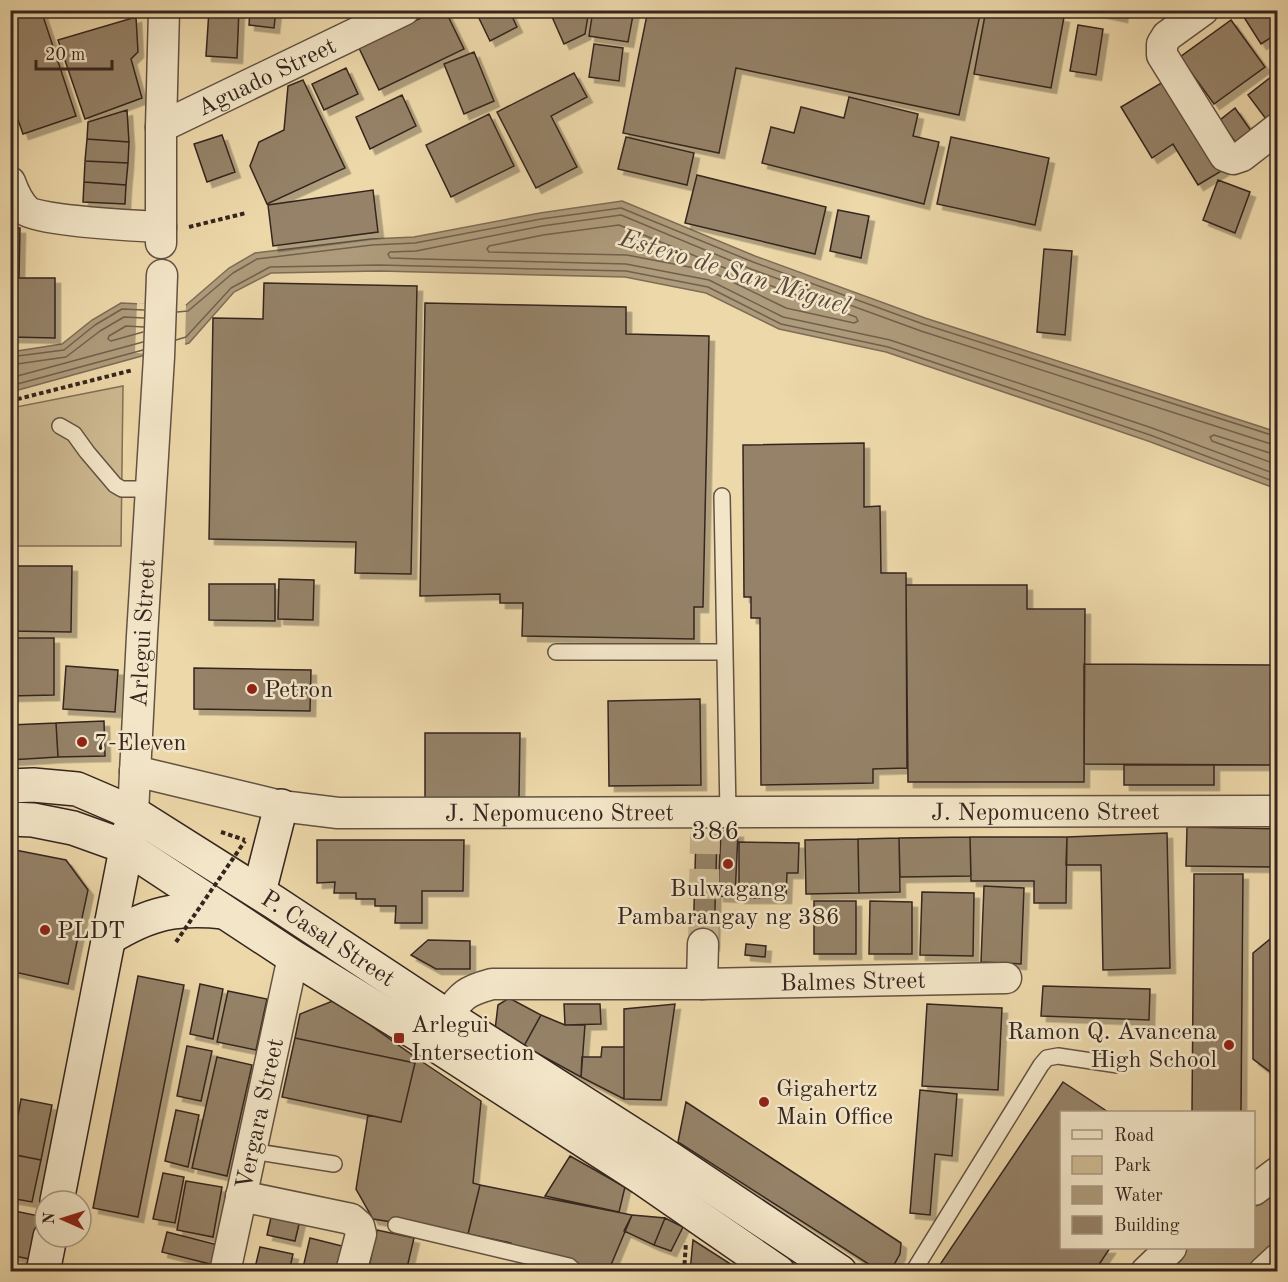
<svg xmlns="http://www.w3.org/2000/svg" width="1288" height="1282" viewBox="0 0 1288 1282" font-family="'Old Standard TT',serif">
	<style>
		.green { fill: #ceba92; stroke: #827058; stroke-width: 1.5 }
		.water { fill: #ae9b7b; stroke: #7e6c56; stroke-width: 1.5 }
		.pier { fill: #edd8aa }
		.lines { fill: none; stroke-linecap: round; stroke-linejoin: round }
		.shore { stroke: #72604d; stroke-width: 1.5 }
		.building { fill: #958267; stroke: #35251f; stroke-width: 1.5; filter: url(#shadow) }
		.street-tunnel { stroke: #c8b48e; stroke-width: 30; stroke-dasharray: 30 15; stroke-linecap: butt }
		.lane-casing { stroke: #635242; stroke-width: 18 }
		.street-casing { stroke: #635242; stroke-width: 33 }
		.secondary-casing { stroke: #35251f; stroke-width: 36 }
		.path { stroke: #35251f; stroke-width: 4; stroke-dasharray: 4.5 3; stroke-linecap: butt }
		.lane { stroke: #f3e6c8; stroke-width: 15 }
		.street { stroke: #f3e6c8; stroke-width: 30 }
		.secondary { stroke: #f3e6c8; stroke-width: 33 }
		.path-bridge { stroke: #35251f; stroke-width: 4; stroke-dasharray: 4.5 3; stroke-linecap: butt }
		.poi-dot { fill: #8f2418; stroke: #f3e6c8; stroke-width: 2 }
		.labels { text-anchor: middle; stroke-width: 5; stroke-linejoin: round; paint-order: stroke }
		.street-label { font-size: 24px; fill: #35251f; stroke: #f3e6c8 }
		.poi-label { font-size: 24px; fill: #35251f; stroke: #f3e6c8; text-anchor: start }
		.water-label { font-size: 26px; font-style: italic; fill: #59483b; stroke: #f3e6c8 }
		.neighbourhood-label { font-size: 26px; letter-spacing: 1.5px; fill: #35251f; stroke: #f3e6c8 }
	</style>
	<defs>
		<filter id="shadow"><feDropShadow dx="5.5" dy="5.5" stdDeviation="0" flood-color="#0004"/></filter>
	</defs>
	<rect width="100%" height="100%" fill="#edd8aa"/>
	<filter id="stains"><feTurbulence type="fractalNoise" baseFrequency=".00333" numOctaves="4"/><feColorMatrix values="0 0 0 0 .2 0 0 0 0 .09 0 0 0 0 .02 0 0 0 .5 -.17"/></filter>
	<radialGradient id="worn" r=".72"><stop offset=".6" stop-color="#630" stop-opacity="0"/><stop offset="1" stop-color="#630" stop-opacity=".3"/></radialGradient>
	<path class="green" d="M123 386 121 546H11V408Z"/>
	<path class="water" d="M622 201 755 256 925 318 1277 432V489L1148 441 886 352 779 329 706 293 625 277 379 271 271 273 234 292 189 343 11 392V352L62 344 92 320 121 303 185 306 229 268 255 253 371 239 414 237 540 213Z
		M1277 1180V1245L1243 1271 1164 1272 1183 1248H1254V1198Z"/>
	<path class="pier" d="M137 303 186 305 185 347 159 354 135 353Z"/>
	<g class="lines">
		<path class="shore" d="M619 225 747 277 856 317 858 321 854 323 786 308 710 271 627 255 489 252 487 249 489 246 543 235Z
			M177 312 188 311 233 273 257 259 372 245 415 243 541 219 621 208 753 262 923 324 1278 437
			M143 332 111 341 108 339 109 336 126 326 144 327
			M176 340 186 337 231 288 270 267 379 265 626 271 708 287 781 324 888 347 1150 435 1278 483
			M10 357 64 350 95 325 122 309 144 310
			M10 365 66 357 100 331 124 317 144 318
			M10 378 143 342
			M10 386 143 350
			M1278 445 1271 444 921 331 751 269 621 215 542 226 416 251 390 252 388 254 390 258 421 259 626 264 709 280 783 317 890 340 1152 428 1278 475
			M1278 454 1270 453 1214 435 1210 437 1212 441 1278 465"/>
	</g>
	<path class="building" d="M10 10H41L76 116 23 134 10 97Z
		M209 10H239L237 58 206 56Z
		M250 10H276L274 28 249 25Z
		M437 10H445L464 49 379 90 359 48Z
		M475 10H509L517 27 490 41Z
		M549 10H589L585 34 564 44Z
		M593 10H634L628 42 589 36Z
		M648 10H981L959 115 736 68 719 153 623 133Z
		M986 10H1029L1064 17 1051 88 974 74Z
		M1090 10H1123L1122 17Z
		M1278 10V33L1261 44 1240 11Z
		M136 17 138 52 131 59 142 98 85 119 58 40Z
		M1231 20 1265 67 1214 104 1180 57Z
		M1078 25 1103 29 1096 75 1070 71Z
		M594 44 623 48 619 81 589 77Z
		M474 52 494 101 464 114 444 64Z
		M346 68 358 94 324 110 312 84Z
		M574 73 587 97 551 116 577 167 536 188 497 112Z
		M1276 73 1278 75V110L1266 119 1248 95Z
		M1168 79 1223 170 1198 185 1173 144 1152 158 1121 107Z
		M303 80 345 168 267 204 250 166 259 142 284 130 288 86Z
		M402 95 416 126 370 149 356 117Z
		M849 97 918 114 913 136 939 142 924 204 762 163 771 127 794 133 801 107 844 118Z
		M1235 108 1254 135 1238 146 1220 120Z
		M127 110 129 142 87 139 88 122Z
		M489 114 514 166 451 197 426 145Z
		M222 135 235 172 207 182 194 144Z
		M626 137 694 153 687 185 618 169Z
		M951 137 1049 158 1035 225 937 204Z
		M87 139 129 142 128 163 85 161Z
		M85 161 128 163 126 185 84 182Z
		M697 175 826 207 815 254 685 223Z
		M1218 180 1250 192 1235 233 1203 220Z
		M84 182 126 185 125 204 83 202Z
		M373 190 378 232 273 246 268 205Z
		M838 210 869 216 861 258 830 251Z
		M10 228H20L19 278H55V338L10 337Z
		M1044 249 1072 251 1065 335 1037 332Z
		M264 283 417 286 411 574 355 573 356 542 209 539 213 318 263 319Z
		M425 303 626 307V334L709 336 703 607H694V639L522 636 523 603H500V594L420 596Z
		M864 443V507L880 506 881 573H906L907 768 873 769V783L761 785 760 618H751V597H744L743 445Z
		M10 566H72L71 632 10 631Z
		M279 579 314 580 313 620 278 619Z
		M209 584H275V621L209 620Z
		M906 585H1027V609H1085L1084 782H908Z
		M10 638H54V695L10 696Z
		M1084 664 1278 665V765L1084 764Z
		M66 666 118 670 115 712 63 709Z
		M194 668 311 670 310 711 194 709Z
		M700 699 701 785 609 786 608 701Z
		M104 721 105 756 58 757 56 723Z
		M56 723 58 757 10 760V725Z
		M425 733H520L519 799H425Z
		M1124 765H1214V785H1124Z
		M1187 827 1278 829V867L1186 866Z
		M721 831 738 832 735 897 718 896Z
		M1167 833 1170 968 1103 970 1101 865H1066L1067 837Z
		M696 834 717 835 714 945 693 944Z
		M970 837H1067L1066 903H1034V881H971Z
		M970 837 971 876 900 877 899 838Z
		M899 838 900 892 859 893 858 839Z
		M858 839 859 893 806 894 805 840Z
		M317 840H464L463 891H422V923H395L396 906H375V899H356V893H334L335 882 317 883Z
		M739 842 799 843 798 873H787L786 898H739Z
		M10 849 66 860 88 890 68 984 10 971Z
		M1194 874H1243L1241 1112H1192Z
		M984 886 1024 888 1021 964 981 962Z
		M922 892 974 893 973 956 920 955Z
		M814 901H856V954H814Z
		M870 901 912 902V954H869Z
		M1275 935H1278V1074H1273L1253 1059V953Z
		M428 940 470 941V969H436L411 955Z
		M746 944 766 946 765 957 745 955Z
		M138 976 184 985 138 1217 93 1208Z
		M200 984 223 989 213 1039 190 1034Z
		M1043 986 1150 989 1149 1020 1041 1016Z
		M228 991 267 999 256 1050 217 1042Z
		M509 998 541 1015 524 1046 495 1030 498 1005Z
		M335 1000 415 1057V1063L295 1038 300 1014Z
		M564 1004H600L601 1024 565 1025Z
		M675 1004 661 1100 624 1099V1009Z
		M927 1004 1002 1008 998 1090 922 1086Z
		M541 1015 565 1025H585L581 1077 524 1046Z
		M295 1038 415 1063 401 1122 282 1097Z
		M187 1046 212 1051 201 1101 177 1096Z
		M602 1047H624V1099L581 1077 582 1057H601Z
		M217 1057 252 1065 227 1176 192 1168Z
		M415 1057 481 1101 473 1183 480 1185 468 1234 373 1219 356 1189 368 1115 401 1122 415 1063Z
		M1063 1082 1108 1112H1062V1248H1110L1094 1272H935Z
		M920 1090 957 1094 952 1156 935 1154 930 1215 910 1213Z
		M21 1099 52 1105 41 1160 11 1154Z
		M686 1102 901 1243 900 1254 890 1272H881L678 1142Z
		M176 1110 199 1115 188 1167 165 1161Z
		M10 1154 41 1160 32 1202 10 1198Z
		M570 1156 625 1187 619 1212 545 1196Z
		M163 1173 184 1177 175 1223 153 1219Z
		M186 1181 222 1187 213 1237 177 1230Z
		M480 1185 632 1215 608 1272H584L586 1267 510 1248 511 1243 468 1234Z
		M10 1210 39 1216 29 1259 10 1255Z
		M272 1213 300 1220 295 1241 267 1235Z
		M632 1215 665 1218 654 1245 624 1231Z
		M665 1218 683 1227 671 1251 654 1245Z
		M377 1230 414 1238 406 1272H390L369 1267Z
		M167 1232 218 1245 214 1265 162 1252Z
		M310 1238 354 1249 348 1272H302Z
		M693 1240 743 1272H690Z
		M260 1247 293 1254 289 1272H254Z"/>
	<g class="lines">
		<path class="street-tunnel" d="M703 944 705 834"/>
		<g class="lane-casing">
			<path id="lane" d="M60 426 74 434 87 452 115 485 122 489H151
				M722 496 728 813
				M556 652H724
				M251 1151 334 1164
				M396 1225 569 1266 576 1272
				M913 1272 1041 1065 1047 1058 1058 1056 1118 1065"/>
		</g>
		<g class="street-casing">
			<g id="street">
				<path d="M1203 10 1167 36 1162 44V55L1225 156 1233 159 1242 156 1278 128"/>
				<path id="s1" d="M161 127 404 10"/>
				<path d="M10 182C14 193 18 203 27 211 38 221 140 226 161 227"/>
				<path d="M161 243V127L164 10"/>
				<path id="s2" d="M135 771 281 806 338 813 1278 811"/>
				<path id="s3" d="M133 813 142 636 159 357 162 275"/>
				<path d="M702 984 703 944"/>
				<path id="s4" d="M447 1016C462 995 466 991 492 984H702L1006 978"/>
				<path d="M1254 1190 1278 1172"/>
				<path d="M241 1196 351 1219 359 1226 361 1234 351 1272"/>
				<path id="s5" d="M225 1272 293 957"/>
				<path d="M1146 1272 1171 1248"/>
				<path d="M1264 1272 1278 1259"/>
			</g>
		</g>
		<g class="secondary-casing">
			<g id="secondary">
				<path id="s6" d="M10 786 33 785 77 789 133 813 274 902 447 1016 657 1150 840 1272"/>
				<path d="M10 819 33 820 73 828 126 847 293 957 442 1049 642 1178 778 1272"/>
				<path d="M259 892 281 806"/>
				<path d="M109 938C150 913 176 907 224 912"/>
				<path d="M57 1201 130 829"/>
				<path d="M43 1272 50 1237"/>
			</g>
		</g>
		<path class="path" d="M189 227 246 213
			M10 401 133 370
			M221 832 245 840
			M684 1272 686 1242"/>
		<use href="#lane" class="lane"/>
		<use href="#street" class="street"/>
		<use href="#secondary" class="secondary"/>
		<path class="path-bridge" d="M176 942 245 841"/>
	</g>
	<g class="poi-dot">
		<circle cx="252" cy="689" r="6"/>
		<circle cx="82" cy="742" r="6"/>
		<circle cx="728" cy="864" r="6"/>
		<circle cx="45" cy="930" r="6"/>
		<rect x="393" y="1032" width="12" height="12" rx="3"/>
		<circle cx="1229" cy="1045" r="6"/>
		<circle cx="764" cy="1102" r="6"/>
	</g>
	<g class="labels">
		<g class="street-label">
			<text dy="8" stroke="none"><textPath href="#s1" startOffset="117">Aguado Street</textPath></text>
			<text dy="8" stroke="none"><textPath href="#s3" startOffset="180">Arlegui Street</textPath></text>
			<text dy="8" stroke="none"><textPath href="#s2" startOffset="915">J. Nepomuceno Street</textPath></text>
			<text dy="8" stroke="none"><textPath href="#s2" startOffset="429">J. Nepomuceno Street</textPath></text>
			<text dy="8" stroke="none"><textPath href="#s6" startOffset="360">P. Casal Street</textPath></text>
			<text dy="8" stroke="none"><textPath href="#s4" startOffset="418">Balmes Street</textPath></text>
			<text dy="8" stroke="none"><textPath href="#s5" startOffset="162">Vergara Street</textPath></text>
		</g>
		<g class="poi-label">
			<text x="264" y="697">Petron</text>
			<text x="94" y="750">7-Eleven</text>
			<text x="728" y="896" text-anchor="middle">Bulwagang<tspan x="728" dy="28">Pambarangay ng 386</tspan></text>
			<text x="57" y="938">PLDT</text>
			<text x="411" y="1032">Arlegui<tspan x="411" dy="28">Intersection</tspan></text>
			<text x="1217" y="1039" text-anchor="end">Ramon Q. Avancena<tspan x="1217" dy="28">High School</tspan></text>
			<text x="776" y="1096">Gigahertz<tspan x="776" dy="28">Main Office</tspan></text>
		</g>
		<g class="water-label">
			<text transform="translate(735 271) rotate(17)" y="9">Estero de San Miguel</text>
		</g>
		<g class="neighbourhood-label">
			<text x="716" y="839">386</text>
		</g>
	</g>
	<rect width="1288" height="1282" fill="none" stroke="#edd8aa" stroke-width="36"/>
	<rect x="12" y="12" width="1264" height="1258" fill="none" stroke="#35251f" stroke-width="3"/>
	<rect x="18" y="18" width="1252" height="1246" fill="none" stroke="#35251f" stroke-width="1.5"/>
	<rect x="1060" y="1111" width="195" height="138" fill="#f3e6c8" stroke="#a79984" stroke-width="1.5"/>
	<rect x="1072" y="1130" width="30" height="9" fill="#f3e6c8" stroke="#a79984" stroke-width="1.5"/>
	<text x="1114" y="1141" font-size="18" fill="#35251f">Road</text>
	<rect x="1072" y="1156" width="30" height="18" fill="#ceba92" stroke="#a79984" stroke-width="1.5"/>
	<text x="1114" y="1171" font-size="18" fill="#35251f">Park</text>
	<rect x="1072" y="1186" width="30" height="18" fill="#ae9b7b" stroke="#a79984" stroke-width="1.5"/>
	<text x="1114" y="1201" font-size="18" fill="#35251f">Water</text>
	<rect x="1072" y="1216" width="30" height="18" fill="#958267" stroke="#a79984" stroke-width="1.5"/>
	<text x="1114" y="1231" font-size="18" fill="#35251f">Building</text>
	<g transform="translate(63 1219) rotate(273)"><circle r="28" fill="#f3e6c8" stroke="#a79984" stroke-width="1.5"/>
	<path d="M0-4.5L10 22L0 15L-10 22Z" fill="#8f2418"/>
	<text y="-9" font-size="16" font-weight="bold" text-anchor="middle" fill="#35251f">N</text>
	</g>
	<path d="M36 60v9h76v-9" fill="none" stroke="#35251f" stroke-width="3"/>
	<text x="45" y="60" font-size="18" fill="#35251f" stroke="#f3e6c8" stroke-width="4.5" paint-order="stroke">20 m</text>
	<rect width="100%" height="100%" filter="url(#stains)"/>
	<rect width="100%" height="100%" fill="url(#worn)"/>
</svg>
